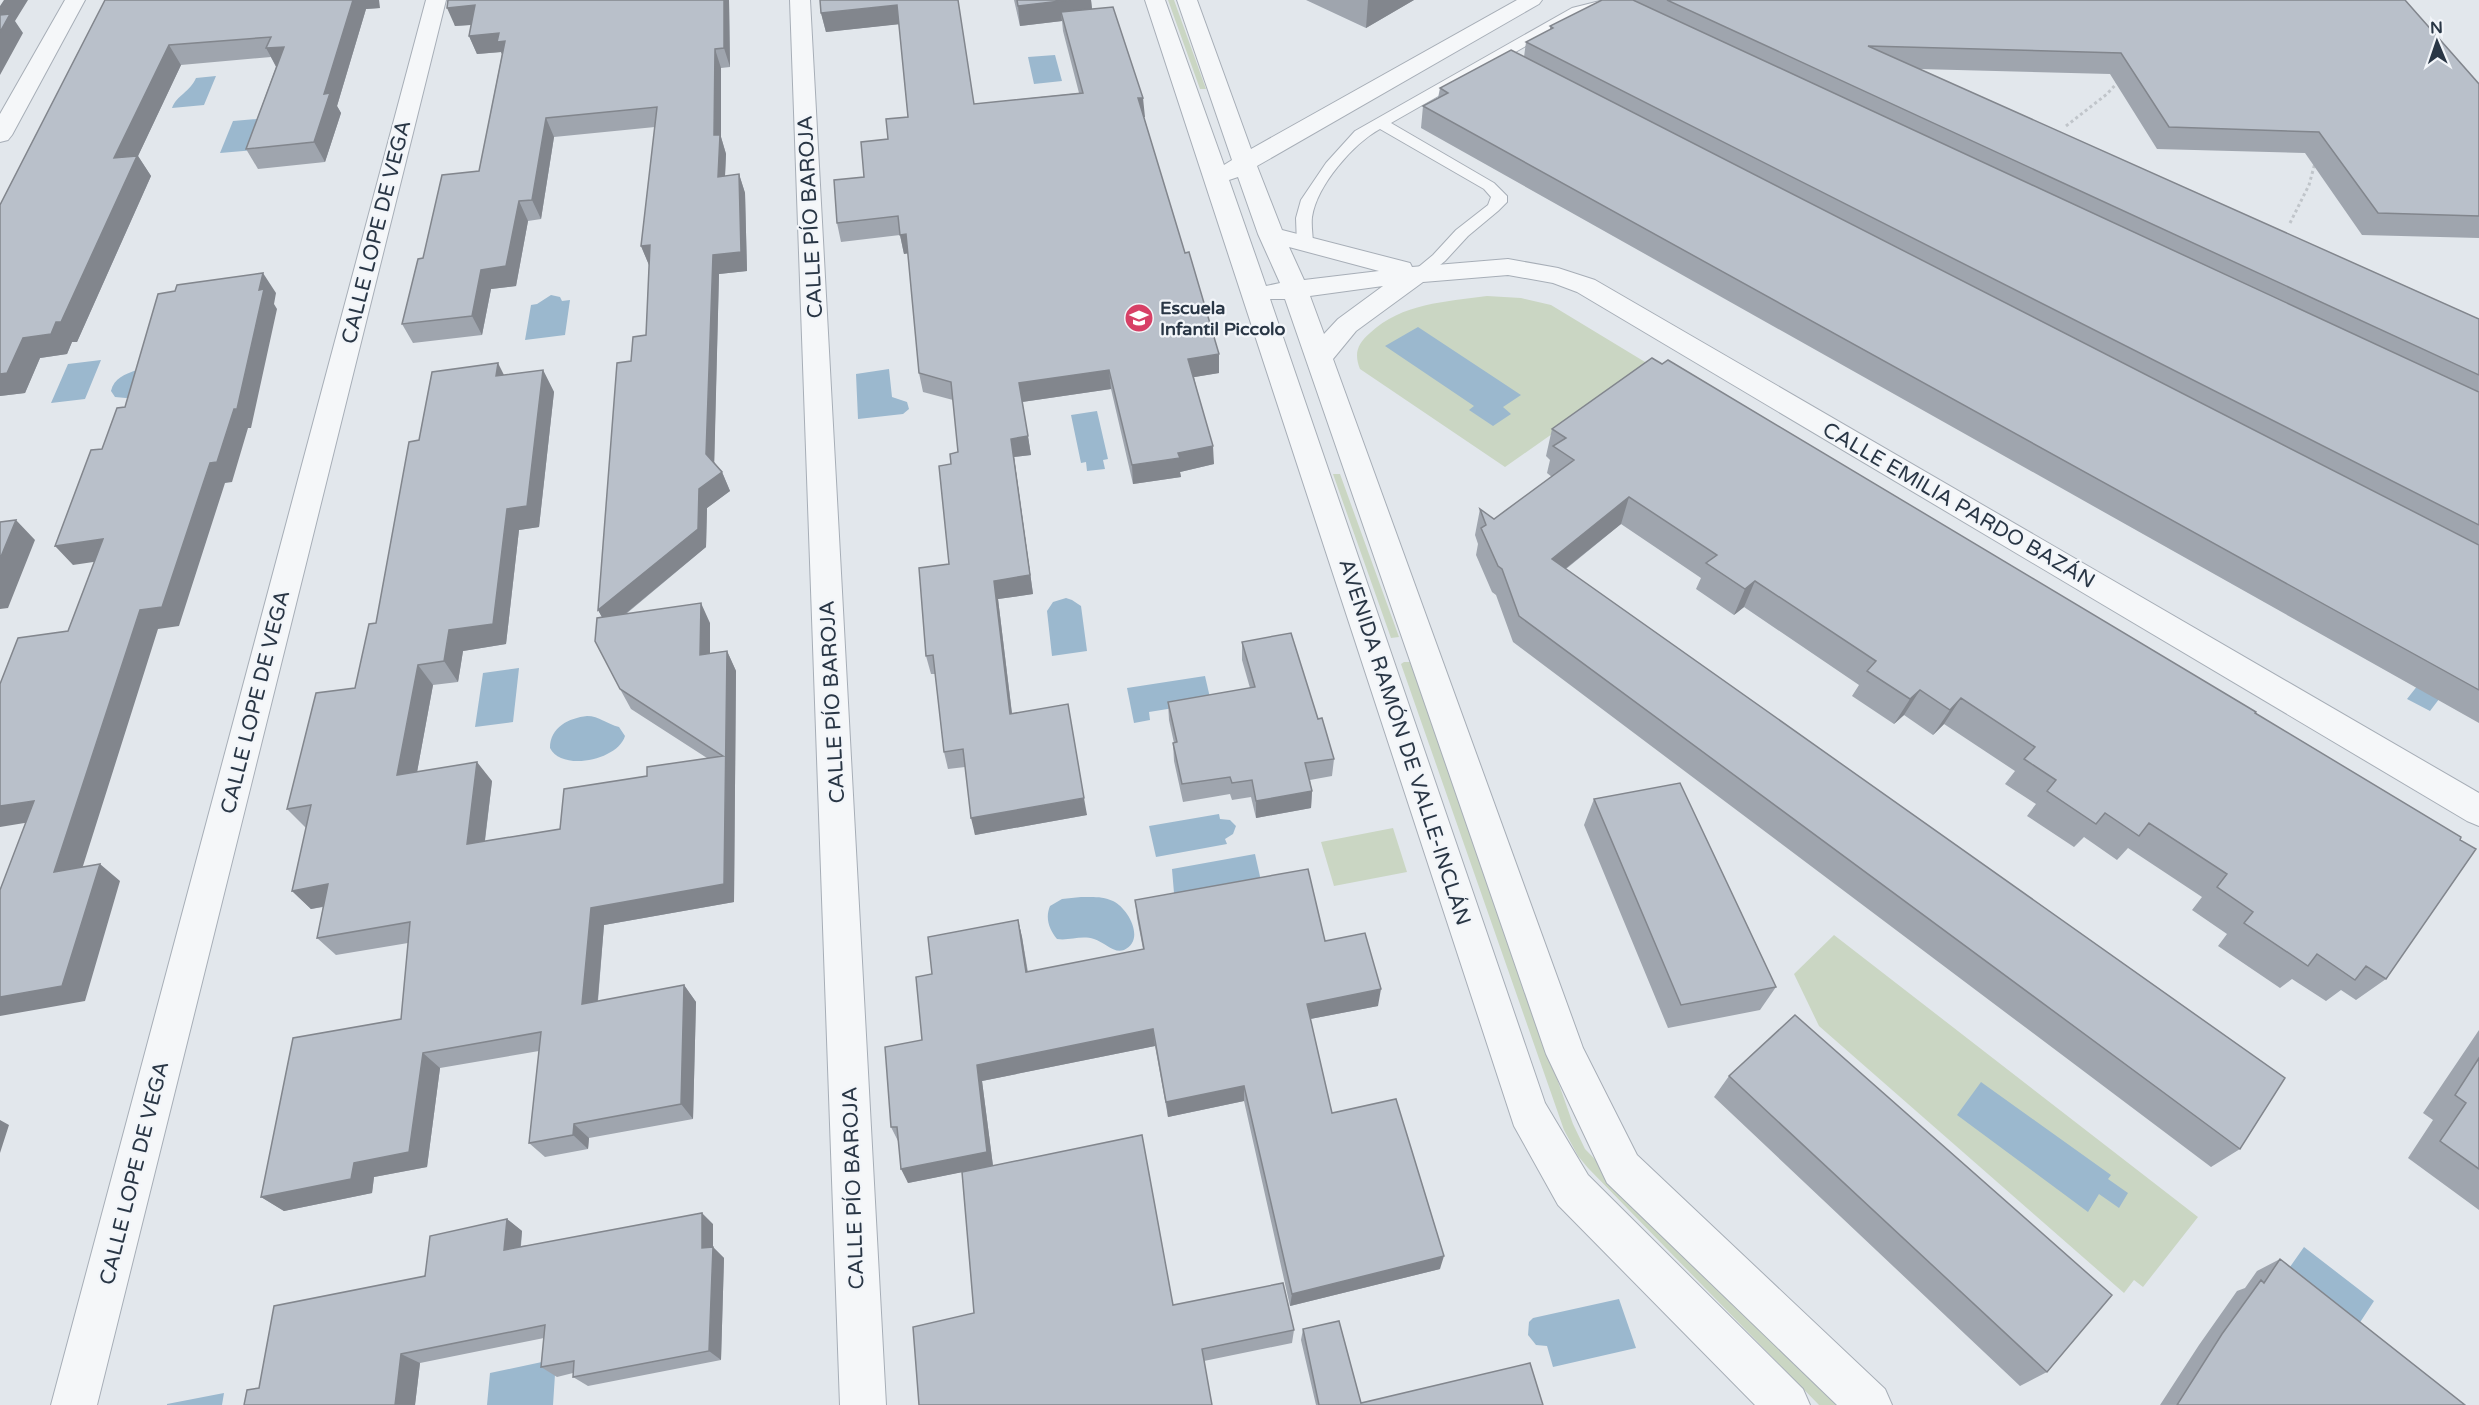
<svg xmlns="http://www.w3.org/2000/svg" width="2479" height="1405" viewBox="0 0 2479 1405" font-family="'Varela Round',sans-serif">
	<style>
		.green { fill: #cad6c3 }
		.water { fill: #9bb8ce }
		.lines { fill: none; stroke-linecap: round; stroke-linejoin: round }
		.service-casing { stroke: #a7aeb7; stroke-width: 2 }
		.minor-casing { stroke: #a7aeb7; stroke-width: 2 }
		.path { stroke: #c0c5ca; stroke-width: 3; stroke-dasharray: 3 3; stroke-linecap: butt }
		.service { fill: #f5f7f9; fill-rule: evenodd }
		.minor { fill: #f5f7f9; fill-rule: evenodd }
		.wall { fill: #9fa5ae }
		.shaded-wall { fill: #82868d }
		.building { fill: #b9c0ca; stroke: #82868d; stroke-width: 1.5 }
		.labels { text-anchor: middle; stroke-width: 4.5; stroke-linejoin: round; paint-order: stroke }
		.far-poi-label { font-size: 18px; font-weight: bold; fill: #293645; stroke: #f2f5f9; text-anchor: start }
		.street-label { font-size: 21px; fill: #293645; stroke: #f2f5f9 }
	</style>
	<rect width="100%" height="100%" fill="#e2e7ec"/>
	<path class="green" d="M1168 0H1174L1206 89H1200Z
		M1487 296 1521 298 1551 305 1650 365 1505 467 1360 369C1354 354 1357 344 1370 333 1402 303 1445 302 1487 296Z
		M1333 474H1340L1399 637 1391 638Z
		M1404 662H1410L1573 1124 1585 1149 1836 1405H1819L1588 1168 1578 1156 1564 1130 1401 664Z
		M1393 828 1407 872 1334 886 1321 842Z
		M1834 935 2198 1217 2143 1287 2134 1280 2124 1293 1819 1026 1794 974Z"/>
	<path class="water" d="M1055 55 1062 81 1034 84 1028 57Z
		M216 76 204 105 172 108C177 95 190 92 196 78Z
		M267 118 255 150 220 153 233 121Z
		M551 295 560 297 562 301 570 300 565 335 525 340 531 305 537 304Z
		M1418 327 1521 395 1503 407 1511 414 1493 426 1469 410 1474 406 1385 346Z
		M101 360 85 399 51 403 68 364Z
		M889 369 892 397 907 402 909 409 903 414 858 419 856 374Z
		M137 370 188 391 126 398 115 397 111 391C114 378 125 374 137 370Z
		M1097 411 1108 459 1103 460 1105 469 1087 471 1086 462 1081 463 1071 415Z
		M1066 598 1072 600 1081 606 1087 651 1052 656 1047 611 1053 602Z
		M2433 666 2455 678 2430 711 2407 699Z
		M519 668 513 722 475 727 483 673Z
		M1205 676 1211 702 1149 712 1150 720 1134 723 1127 688Z
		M587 716C599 716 607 724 619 727L625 736C618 760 562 772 550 748 550 727 569 718 587 716Z
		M1219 814 1220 819 1230 820 1236 826 1233 834 1225 839 1227 844 1156 857 1149 826Z
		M1255 854 1263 890 1175 905 1172 869Z
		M1081 897C1092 897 1103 896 1113 901 1128 908 1146 940 1124 950 1114 954 1104 942 1094 939 1081 935 1069 941 1057 939 1049 929 1045 918 1050 906L1062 899Z
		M1981 1082 2111 1175 2108 1179 2128 1193 2119 1208 2099 1194 2088 1212 1957 1115Z
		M2304 1247 2374 1301 2355 1330 2285 1274Z
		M1619 1299 1636 1348 1553 1367 1547 1346 1536 1345 1528 1335 1529 1322 1533 1318Z
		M556 1359 553 1405H487L490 1373Z
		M224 1393 222 1405H167V1404Z"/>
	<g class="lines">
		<g class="service-casing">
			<path id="service" d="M1600 1 1624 6 1626 9 1619 13 1600 9 1582 14 1391 123 1494 183 1507 196V202L1498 211 1468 236 1445 261 1424 278 1418 279 1410 274 1433 255 1456 230 1488 205 1491 197 1484 189 1380 129C1353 144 1317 185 1312 217 1311 226 1313 236 1313 245L1305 250 1299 248 1297 245 1296 218 1301 200 1326 163 1355 131 1572 8Z"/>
		</g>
		<g class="minor-casing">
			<path id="minor" d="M65 0H85L12 135 8 140 0 142V114Z
				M426 0H446L97 1405H51Z
				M790 0H810L886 1405H840Z
				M1145 0H1165L1224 165 1232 160 1177 0H1197L1251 149 1517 0H1542L1539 4 1257 166 1282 230 1410 263 1412 267 1508 259 1558 268 1595 280 2479 793V826L2467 821 1577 292 1553 283 1508 275 1423 282 1356 331 1333 359 1583 1048 1637 1155 1885 1389 1892 1405H1837L1607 1183 1546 1054 1285 299H1270L1545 1103 1588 1175 1803 1389 1810 1405H1755L1558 1205 1514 1126ZM1238 177 1258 234 1280 283 1266 286 1229 180ZM1289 247 1379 271 1304 280ZM1383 286 1338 319 1324 334 1310 296Z"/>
		</g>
		<path class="path" d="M2066 126 2107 94 2118 82
			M2290 223 2309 185 2315 163"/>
		<use href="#service" class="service"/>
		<use href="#minor" class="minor"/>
	</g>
	<path class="wall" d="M105 0 380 8 366 9 337 106 341 113 325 162 258 169 246 149 276 67 271 57 181 65 138 156 151 176 77 342H72L67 354 40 358 25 393 0 396V205Z
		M448 0H729L730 67 721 68V137L726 154 725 176 739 174 745 193 747 271 719 274 714 462 722 472 730 491 707 508 706 547 626 614 710 623V653L727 651 736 671 734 902 604 925 598 1001 684 985 696 1002 693 1119 589 1138 588 1149 545 1157 529 1143 539 1051 440 1068 427 1167 374 1177 372 1193 284 1211 261 1197 401 1019 408 943 336 955 317 938 323 907 311 909 292 891 306 828 287 809 355 688 376 623 419 440 504 375 543 370 554 392 539 527 519 530 506 644 463 651 458 682 433 685 417 772 492 781 485 841 560 829 647 776 707 758 631 709 620 689 602 617 598 610 631 361 646 335 649 265 641 246 655 127 554 137 541 219 528 221 516 286 491 289 482 335 413 343 402 324 423 258 479 171 502 54 501 52 477 54 469 36 471 25 455 26Z
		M958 0 974 104 1079 93 1063 31 1062 21 1020 26 1014 0H1091L1092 9 1145 117H1144L1219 373 1194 377 1214 464 1180 472 1181 477 1133 484 1111 389 1022 402 1031 455 1014 457 1033 594 998 599 1012 713 1087 815 975 835 965 767 948 769 944 752 935 674H931L926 656 949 564 951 464 958 452 953 400 923 392 919 373 908 253 904 254 900 235 841 242 837 223 864 177 888 139 908 117 899 24 826 32 821 13Z
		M1306 0H1414L1366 28Z
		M1602 0H2405L2479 84V238L2362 235 2305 153 2157 149 2110 74 1919 69 2479 319V723L1421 128 1423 106 1438 98 1440 88 1524 57 1526 42 1550 30V26Z
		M1552 429 2255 713 2386 979 2356 1000 2341 990 2326 1001 2292 979 2280 988 2218 946 2227 934 2192 910 2202 897 2128 848 2117 860 2084 837 2074 847 2027 816 2036 804 2005 784 2015 771 1944 724 1933 735 1904 715 1894 724 1852 696 1859 685 1744 607 1734 615 1696 589 1701 578 1621 524 1566 569 2240 1149 2211 1167 1513 642 1496 595 1492 592 1476 555 1478 544 1475 535 1480 509 1494 519 1552 477 1547 473 1550 460 1546 456Z
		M1242 642 1318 719 1334 759 1332 776 1310 780 1312 791 1311 808 1256 818 1251 797 1232 800 1230 794 1183 802 1174 761 1173 743H1174L1169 720 1168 702 1250 688 1242 660Z
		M1594 799 1776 987 1760 1010 1668 1028 1584 825Z
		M1135 900 1325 941 1378 1006 1310 1019 1332 1113 1440 1269 1290 1306 1244 1101 1168 1117 1155 1046 982 1081 993 1166 1173 1305 1294 1330 1292 1343 1204 1361 974 1313 962 1172 908 1183 898 1141 891 1127 922 1040 932 974 1018 920 1022 937 1028 972 1143 949 1137 918Z
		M2479 1030V1210L2408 1158 2433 1120 2423 1113Z
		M1729 1076 2047 1372 2020 1386 1714 1097Z
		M507 1219 522 1231 521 1246 713 1224V1247L724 1258 721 1360 588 1386 573 1377V1373L557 1377 541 1367 544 1338 420 1363 415 1405H244L259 1388Z
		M2280 1259 2465 1405H2160L2199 1345 2237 1291 2245 1288 2257 1271Z
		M1303 1329 1361 1403 1543 1405H1316L1301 1340Z"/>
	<path class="shaded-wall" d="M4 0H28L15 21 23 33 0 75V6Z
		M353 0H379L380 8 366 9 337 106 341 113 325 162 314 142 324 94Z
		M724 0H729L730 67 724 48Z
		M1069 0H1091L1093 18 1061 12 1062 21 1020 26 1018 6Z
		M1368 0H1414L1366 28Z
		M475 5 483 24 455 26 447 8Z
		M897 5 901 24 826 32 821 13Z
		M499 33 505 41V61L501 52 477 54 469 36Z
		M169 45 181 65 138 156 151 176 77 342H72L67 354 40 358 25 393 0 396V374L23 338 114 158Z
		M284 47 277 68 266 48Z
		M715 49 721 68V137L726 154 724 196 718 177 714 135Z
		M1138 98H1143L1145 117H1139Z
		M546 118 554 137 541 219 532 200Z
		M739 174 745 193 747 271 719 274 714 473 706 454 713 255Z
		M519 201 528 221 516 286 491 289 482 335 472 316 481 270Z
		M906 234 910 253 904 254 900 235Z
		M650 245 649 265 641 246Z
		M263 273 276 293 274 304 277 309 251 428H248L232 482 225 483 179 626 158 629 76 888 54 872 140 610 259 290Z
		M1219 354V373L1189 378 1188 359Z
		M498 363 509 385 496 376Z
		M543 370 554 392 539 527 519 530 506 644 463 651 458 682 444 661 449 630 507 509Z
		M1109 370 1111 389 1022 402 1019 383Z
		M1028 436 1031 455 1014 457 1033 594 998 599 1014 731 1010 714 994 581 1011 439Z
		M1213 446 1214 464 1180 472 1181 477 1133 484 1132 465 1178 453Z
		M722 472 730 491 707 508 706 547 608 628 598 610 699 489Z
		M1629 497 1621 524 1545 585 1552 559Z
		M16 520 35 540 8 608 0 609V559Z
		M103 539 120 558 73 565 55 546Z
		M1755 581 1744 607 1734 615 1745 589Z
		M701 603 710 623V675L700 655Z
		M727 651 736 671 734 902 604 925 596 1020 582 1004 591 908 724 884Z
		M418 665 433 685 413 794 397 775Z
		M1920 690 1904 715 1894 724 1910 699Z
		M1961 698 1944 724 1933 735 1950 710Z
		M477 762 492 781 482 863 467 844Z
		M1312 791 1311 808 1256 818V801Z
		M1084 798 1087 815 975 835 971 818Z
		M34 801 55 818 0 827V806Z
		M100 864 120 881 85 1001 0 1016V997Z
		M328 884 346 902 311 909 292 891Z
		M1018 920 1022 937 1030 989 1026 972Z
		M684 985 696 1002 693 1119 681 1104Z
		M1381 989 1378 1006 1305 1020 1307 1004Z
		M1153 1029 1155 1046 982 1081 993 1166 908 1183 901 1169 977 1065Z
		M423 1053 440 1068 427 1167 374 1177 372 1193 284 1211 261 1197 354 1163Z
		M1244 1086V1101L1168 1117 1166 1102Z
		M0 1120 9 1125 0 1153Z
		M574 1124 589 1138 588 1149 573 1135Z
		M702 1213 713 1224V1247L724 1258 721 1360 709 1351 702 1248Z
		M507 1219 522 1231 519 1261 504 1250Z
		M1444 1256 1440 1269 1290 1306 1292 1294Z
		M401 1354 420 1363 415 1405H395Z"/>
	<path class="building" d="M105 0H353L324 94 330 93 314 142 246 149 284 47 266 48 271 37 169 45 114 158 137 156 61 322H56L51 334 23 338 7 373 0 374V205Z
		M448 0H724V48L715 49 714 135H720L718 177 739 174 741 252 713 255 706 454 722 472 699 489 698 529 598 610 617 363 631 361 633 337 646 335 650 245 641 246 657 107 546 118 532 200 519 201 506 266 481 270 472 316 402 324 418 259 423 258 442 175 479 171 505 41 497 42 499 33 469 36 475 5 447 8Z
		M820 0H958L974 104 1083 93 1061 12 1113 7 1143 98H1138L1185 253 1189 252 1219 354 1188 359 1213 446 1178 453 1180 458 1132 465 1109 370 1019 383 1028 436 1011 439 1030 575 994 581 1010 714 1068 704 1084 798 971 818 963 749 944 752 933 655 926 656 919 568 949 564 939 466 951 464 950 454 958 452 951 382 919 373 906 234 900 235 898 216 837 223 834 180 864 177 861 142 888 139 886 119 908 117 897 5 821 13Z
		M1017 0H1069L1018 6Z
		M1602 0H1633L2479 392V525L1526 42 1553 28 1550 26Z
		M1667 0H2405L2479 84V216L2378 213 2319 132 2169 127 2121 53 1868 46 2479 319V375Z
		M10 14 0 32V15Z
		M1511 50 2479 545V690L1423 106 1448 93 1440 88Z
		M263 273 259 290 264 289 237 409H234L217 462 210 463 162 607 140 610 54 872 100 864 62 986 0 997V890L34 801 0 806V684L18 638 68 631 103 539 55 546 91 450 102 449 117 408 125 407 158 294 175 291 177 285Z
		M1652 358 1662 364 1668 360 2256 712 2255 713 2461 837 2460 840 2476 849 2386 979 2366 966 2355 980 2317 954 2308 966 2244 923 2253 912 2217 887 2227 874 2149 823 2139 836 2105 813 2096 824 2047 791 2056 780 2024 759 2035 747 1961 698 1950 710 1920 690 1910 699 1867 671 1876 661 1755 581 1745 589 1706 563 1717 555 1629 497 1552 559 2285 1078 2240 1149 1519 616 1502 569 1498 566 1481 528 1486 525 1480 509 1494 519 1574 460 1553 446 1566 438 1552 429Z
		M498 363 496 376 543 370 527 506 507 509 493 624 449 630 444 661 418 665 397 775 477 762 467 844 560 829 564 789 647 776V767L723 756 620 689 595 641 597 618 701 603 700 655 727 651 724 884 591 908 582 1004 684 985 681 1104 574 1124 573 1135 529 1143 541 1032 423 1053 409 1152 354 1163 351 1179 261 1197 293 1038 401 1019 410 922 317 938 328 884 292 891 311 805 287 809 316 693 355 688 369 624 376 623 409 442 419 440 432 372Z
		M16 520 0 559V522Z
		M1291 633 1318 719 1322 718 1334 759 1305 763 1312 791 1256 801 1252 780 1232 783 1230 777 1182 784 1173 743 1177 742 1168 702 1255 687 1242 642Z
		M1680 783 1776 987 1681 1005 1594 799Z
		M1308 869 1325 941 1365 933 1381 989 1307 1004 1332 1113 1396 1099 1444 1256 1292 1294 1244 1086 1166 1102 1153 1029 977 1065 987 1152 901 1169 897 1127H891L885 1047 922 1040 916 977 932 974 928 937 1018 920 1026 972 1144 949 1135 900Z
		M1795 1015 2112 1295 2047 1372 1729 1076Z
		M2479 1058V1169L2440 1141 2466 1103 2455 1095Z
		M1142 1135 1173 1305 1283 1283 1294 1330 1202 1349 1212 1405H919L913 1327 974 1313 962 1172Z
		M702 1213V1248L713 1247 709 1351 573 1377 574 1361 541 1367 545 1325 401 1354 395 1405H244L247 1390 259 1388 274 1306 425 1276 430 1236 507 1219 504 1250Z
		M2280 1259 2465 1405H2177L2222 1334 2261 1280 2264 1283Z
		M1339 1321 1361 1403 1530 1363 1543 1405H1319L1303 1329Z"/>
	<defs>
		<g id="school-disc" transform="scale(1.5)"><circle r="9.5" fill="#d74066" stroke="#f2f5f9"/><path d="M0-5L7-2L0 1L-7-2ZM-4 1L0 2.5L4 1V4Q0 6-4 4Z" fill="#fff"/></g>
	</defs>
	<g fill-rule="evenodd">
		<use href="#school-disc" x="1139" y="318"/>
	</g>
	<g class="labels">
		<g class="far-poi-label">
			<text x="1160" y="314">Escuela<tspan x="1160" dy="21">Infantil Piccolo</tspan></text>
		</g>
		<g class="street-label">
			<text transform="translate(810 217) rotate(-93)" y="7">CALLE PÍO BAROJA</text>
			<text transform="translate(376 232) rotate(-76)" y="7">CALLE LOPE DE VEGA</text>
			<text transform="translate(1959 505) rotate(30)" y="7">CALLE EMILIA PARDO BAZÁN</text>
			<text transform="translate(255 702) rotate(-76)" y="7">CALLE LOPE DE VEGA</text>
			<text transform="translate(832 702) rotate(-93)" y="7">CALLE PÍO BAROJA</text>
			<text transform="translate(1405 742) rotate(72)" y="7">AVENIDA RAMÓN DE VALLE-INCLÁN</text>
			<text transform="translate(134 1173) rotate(-76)" y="7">CALLE LOPE DE VEGA</text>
			<text transform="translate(853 1188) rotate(-92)" y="7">CALLE PÍO BAROJA</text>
		</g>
	</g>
	<g transform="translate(2437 42) rotate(358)" stroke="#f2f5f9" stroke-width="4.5" paint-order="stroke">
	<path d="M0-4.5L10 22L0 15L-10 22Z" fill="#293645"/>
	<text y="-9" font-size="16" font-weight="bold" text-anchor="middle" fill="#293645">N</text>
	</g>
</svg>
